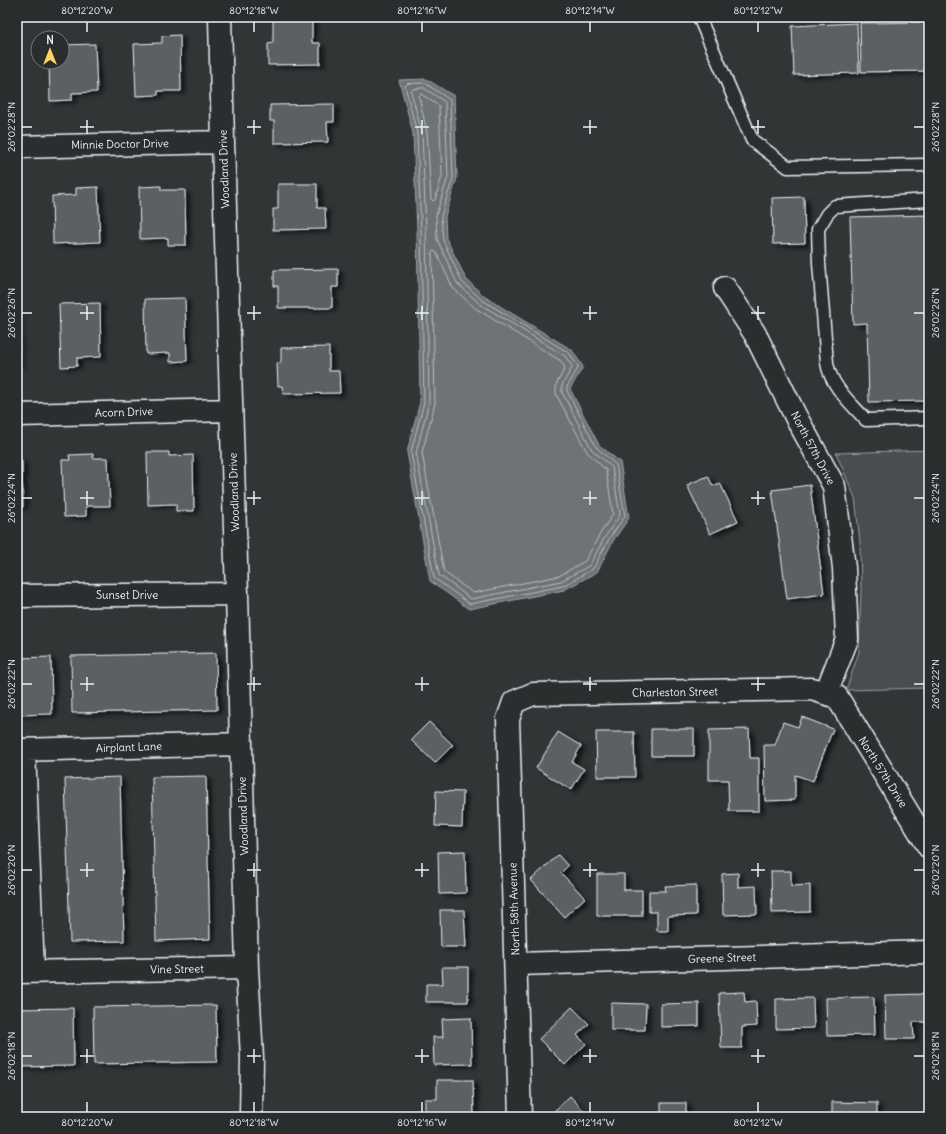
<svg xmlns="http://www.w3.org/2000/svg" width="946" height="1134" viewBox="0 0 946 1134" font-family="Delius,sans-serif">
	<style>
		.green { fill: #494d4f; stroke: #989fa4 }
		.water { fill: #6e7376; stroke: #9fa5aa }
		.lines { fill: none; stroke-linecap: round; stroke-linejoin: round }
		.shore { stroke: #b7bfc4; stroke-width: 1 }
		.building { fill: #5c6063; stroke: #e8f1f8; filter: url(#shadow) }
		.lane-casing { stroke: #e8f1f8; stroke-width: 15 }
		.street-casing { stroke: #e8f1f8; stroke-width: 25 }
		.lane { stroke: #2a2d2e; stroke-width: 12 }
		.street { stroke: #2a2d2e; stroke-width: 22 }
		.ticks { fill: none; stroke: #e8f1f8; stroke-width: 1.5 }
		.labels { text-anchor: middle; stroke-width: 4; stroke-linejoin: round; paint-order: stroke }
		.street-label { font-size: 11px; fill: #e8f1f8; stroke: #2a2d2e }
		.neatline { fill: none; stroke: #e8f1f8; stroke-width: 1.5 }
		.ticks-label { font-size: 10px; text-anchor: middle; fill: #e8f1f8 }
	</style>
	<defs>
		<filter id="shadow"><feDropShadow dx="4.5" dy="2.5" stdDeviation="2" flood-color="#0009"/></filter>
	</defs>
	<rect width="100%" height="100%" fill="#323536"/>
	<filter id="ink" filterUnits="userSpaceOnUse"><feTurbulence type="fractalNoise" baseFrequency=".025" numOctaves="2"/><feDisplacementMap in="SourceGraphic" scale="8" xChannelSelector="R" yChannelSelector="G"/><feConvolveMatrix kernelMatrix="1 2 1 2 8 2 1 2 1" color-interpolation-filters="sRGB"/></filter>
	<g filter="url(#ink)">
		<path class="green" d="M929 450V688L846 690 859 652 861 590 860 542 855 498 836 453Z"/>
		<path class="water" d="M426 79 454 96 457 178 445 216 446 238 466 279 485 297 572 350 583 367 570 389 599 445 620 462 629 518 613 541 597 572 564 590 469 609 430 581 407 452 420 402 417 230 413 133 399 80Z"/>
		<g class="lines">
			<path class="shore" d="M425 83 450 100 453 178 441 216 443 240 462 282 482 300 569 353 578 366V368L567 387V391L596 447 616 465 625 516 609 539 593 569 563 586 470 604 434 578 411 452 424 402 421 230 417 133 405 86 407 84Z
				M424 88 445 102 448 177 436 215 437 239 457 283 480 304 565 356 572 366V368L562 385V392L592 450 612 467 620 515 605 537 589 566 561 581 471 599 439 575 416 453 429 402 426 229 422 133 411 91 413 89Z
				M421 94 439 106 442 176 435 200 433 201 431 199 427 132 419 97Z
				M434 251 436 252 453 288 475 308 561 361 565 368 556 385V394L587 452 606 470 613 514 600 534 585 561 559 576 473 593 444 572 422 453 435 403 432 253Z"/>
		</g>
		<path class="building" d="M312 18V43H320V64L268 65V44L273 43V19Z
			M929 22V71L861 72 860 23Z
			M857 23 859 73 794 75 792 26Z
			M180 35 181 91H158V95L136 96 134 44 162 43V36Z
			M95 44 97 92 72 93V100L50 101 49 62H62V45Z
			M334 104V122H327L328 142 274 143V121H270V105Z
			M278 184H317V208H325L326 229 273 230V209H278Z
			M161 186V190H185L186 245H168V238L140 239 139 187Z
			M98 187 100 242 53 244 52 196 76 195V188Z
			M804 197 805 243 773 244 772 198Z
			M929 215V401L869 402 867 323 853 324 850 217Z
			M338 269V287H332V308H278V286H274V270Z
			M185 298 187 361 170 362V353L146 354 145 299Z
			M100 303 101 357 77 358V366L61 367 59 304Z
			M17 314H18L19 366H17Z
			M329 347V371H339L340 393 283 394 282 386H278L277 363H281V348Z
			M147 452H169V456L193 455 194 511H176V504L148 505Z
			M93 454V458H108L110 506H86V516L64 517 62 460H70L69 455Z
			M17 460H22L23 507H17Z
			M708 476 713 486 720 483 738 521 710 534 687 485Z
			M810 485 824 594 787 599 772 490Z
			M216 653 217 710 72 713 71 656Z
			M51 657 52 714 17 715V658Z
			M802 717 833 729 813 781 795 775V800L765 801 764 745H775L783 722 798 727Z
			M429 722 453 745 435 763 411 740Z
			M651 729H694V756H651Z
			M749 729 750 758H759V811H729L728 780H709V730Z
			M558 732 581 746 572 762 584 769 571 790 536 768Z
			M596 732H634L635 777H597Z
			M206 776 210 939 156 941 152 777Z
			M120 777 124 941 70 942 65 779Z
			M436 791 463 792 462 827 435 826Z
			M465 851 466 893 439 894 438 852Z
			M558 855 568 866 561 873 585 898 564 917 531 880Z
			M771 871H791V886L810 885V912L772 913Z
			M738 873V887L756 886 757 914 723 915 722 874Z
			M597 874H624V890H642V916H597Z
			M696 885V915L668 916V931H657V912H649V891H666L665 886Z
			M440 910H464L466 947H441Z
			M442 967H468V1002H426V984H443Z
			M744 992 745 1002 756 1001 757 1026 742 1027V1048H721L719 993Z
			M929 994V1022H913L914 1039H886L885 995Z
			M874 997 875 1035 827 1036 826 998Z
			M813 998 814 1028 776 1029V999Z
			M611 1003 646 1004 645 1030H611Z
			M699 1003V1026L661 1027V1004Z
			M216 1005 217 1062 94 1064 93 1007Z
			M572 1007 589 1024 577 1035 586 1044 565 1065 539 1039Z
			M73 1008 74 1066 17 1067V1009Z
			M471 1018 472 1064 434 1065 433 1037H443L442 1019Z
			M437 1080H473L474 1117H438V1114L425 1115V1099H437Z
			M570 1096 590 1117H548Z
			M832 1102 877 1103V1117H832Z
			M661 1103H686V1117H661Z"/>
		<g class="lines">
			<g class="lane-casing">
				<path id="lane" d="M699 17 752 140 788 167 929 165
					M929 200 835 206 827 214 818 229 819 263 827 363C831 387 851 403 866 420L929 418"/>
			</g>
			<g class="street-casing">
				<path id="street" d="M220 17 223 142 237 594 247 968 252 1058 251 1117
					M17 147 223 142
					M725 288 755 334 796 417 834 486 844 568 847 639 826 693
					M17 415 231 410
					M17 596 237 594
					M17 750 241 744
					M24 750 33 971
					M516 964 929 952
					M17 972 247 968
					M520 1117 508 719 514 702 533 694 812 689 837 697 929 847"/>
			</g>
			<use href="#lane" class="lane"/>
			<use href="#street" class="street"/>
		</g>
	</g>
	<path class="ticks" d="M87 22V32M254 22V32M422 22V32M590 22V32M758 22V32M87 120V134M254 120V134M422 120V134M590 120V134M758 120V134M22 127H32M80 127H94M247 127H261M415 127H429M583 127H597M751 127H765M914 127H924M87 306V320M254 306V320M422 306V320M590 306V320M758 306V320M22 313H32M80 313H94M247 313H261M415 313H429M583 313H597M751 313H765M914 313H924M87 491V505M254 491V505M422 491V505M590 491V505M758 491V505M22 498H32M80 498H94M247 498H261M415 498H429M583 498H597M751 498H765M914 498H924M87 677V691M254 677V691M422 677V691M590 677V691M758 677V691M22 684H32M80 684H94M247 684H261M415 684H429M583 684H597M751 684H765M914 684H924M87 863V877M254 863V877M422 863V877M590 863V877M758 863V877M22 870H32M80 870H94M247 870H261M415 870H429M583 870H597M751 870H765M914 870H924M87 1049V1063M254 1049V1063M422 1049V1063M590 1049V1063M758 1049V1063M22 1056H32M80 1056H94M247 1056H261M415 1056H429M583 1056H597M751 1056H765M914 1056H924M87 1102V1112M254 1102V1112M422 1102V1112M590 1102V1112M758 1102V1112"/>
	<g class="labels">
		<g class="street-label">
			<text transform="translate(120 144) rotate(-1)" y="4">Minnie Doctor Drive</text>
			<text transform="translate(224 169) rotate(-92)" y="4">Woodland Drive</text>
			<text transform="translate(124 412) rotate(-2)" y="4">Acorn Drive</text>
			<text transform="translate(813 448) rotate(62)" y="4">North 57th Drive</text>
			<text transform="translate(234 492) rotate(-92)" y="4">Woodland Drive</text>
			<text x="127" y="599">Sunset Drive</text>
			<text transform="translate(675 692) rotate(-1)" y="4">Charleston Street</text>
			<text transform="translate(129 747) rotate(-2)" y="4">Airplant Lane</text>
			<text transform="translate(883 772) rotate(58)" y="4">North 57th Drive</text>
			<text transform="translate(243 816) rotate(-92)" y="4">Woodland Drive</text>
			<text transform="translate(514 909) rotate(-92)" y="4">North 58th Avenue</text>
			<text transform="translate(722 958) rotate(-2)" y="4">Greene Street</text>
			<text transform="translate(177 969) rotate(-1)" y="4">Vine Street</text>
		</g>
	</g>
	<rect width="946" height="1134" fill="none" stroke="#2a2d2e" stroke-width="44"/>
	<g transform="translate(50 50)"><circle r="19" fill="#2a2d2e" stroke="#767b7f"/>
	<path d="M0-3L7 15L0 10L-7 15Z" fill="#ffd166"/>
	<text y="-6" font-size="11" font-weight="bold" text-anchor="middle" fill="#e8f1f8">N</text>
	</g>
	<rect x="22" y="22" width="902" height="1090" class="neatline"/>
	<g class="ticks-label">
		<text x="87" y="14">80°12'20"W</text>
		<text x="254" y="14">80°12'18"W</text>
		<text x="422" y="14">80°12'16"W</text>
		<text x="590" y="14">80°12'14"W</text>
		<text x="758" y="14">80°12'12"W</text>
		<text transform="translate(11 127) rotate(-90)" y="4">26°02'28"N</text>
		<text transform="translate(935 127) rotate(-90)" y="4">26°02'28"N</text>
		<text transform="translate(11 313) rotate(-90)" y="4">26°02'26"N</text>
		<text transform="translate(935 313) rotate(-90)" y="4">26°02'26"N</text>
		<text transform="translate(11 498) rotate(-90)" y="4">26°02'24"N</text>
		<text transform="translate(935 498) rotate(-90)" y="4">26°02'24"N</text>
		<text transform="translate(11 684) rotate(-90)" y="4">26°02'22"N</text>
		<text transform="translate(935 684) rotate(-90)" y="4">26°02'22"N</text>
		<text transform="translate(11 870) rotate(-90)" y="4">26°02'20"N</text>
		<text transform="translate(935 870) rotate(-90)" y="4">26°02'20"N</text>
		<text transform="translate(11 1056) rotate(-90)" y="4">26°02'18"N</text>
		<text transform="translate(935 1056) rotate(-90)" y="4">26°02'18"N</text>
		<text x="87" y="1126">80°12'20"W</text>
		<text x="254" y="1126">80°12'18"W</text>
		<text x="422" y="1126">80°12'16"W</text>
		<text x="590" y="1126">80°12'14"W</text>
		<text x="758" y="1126">80°12'12"W</text>
	</g>
</svg>
